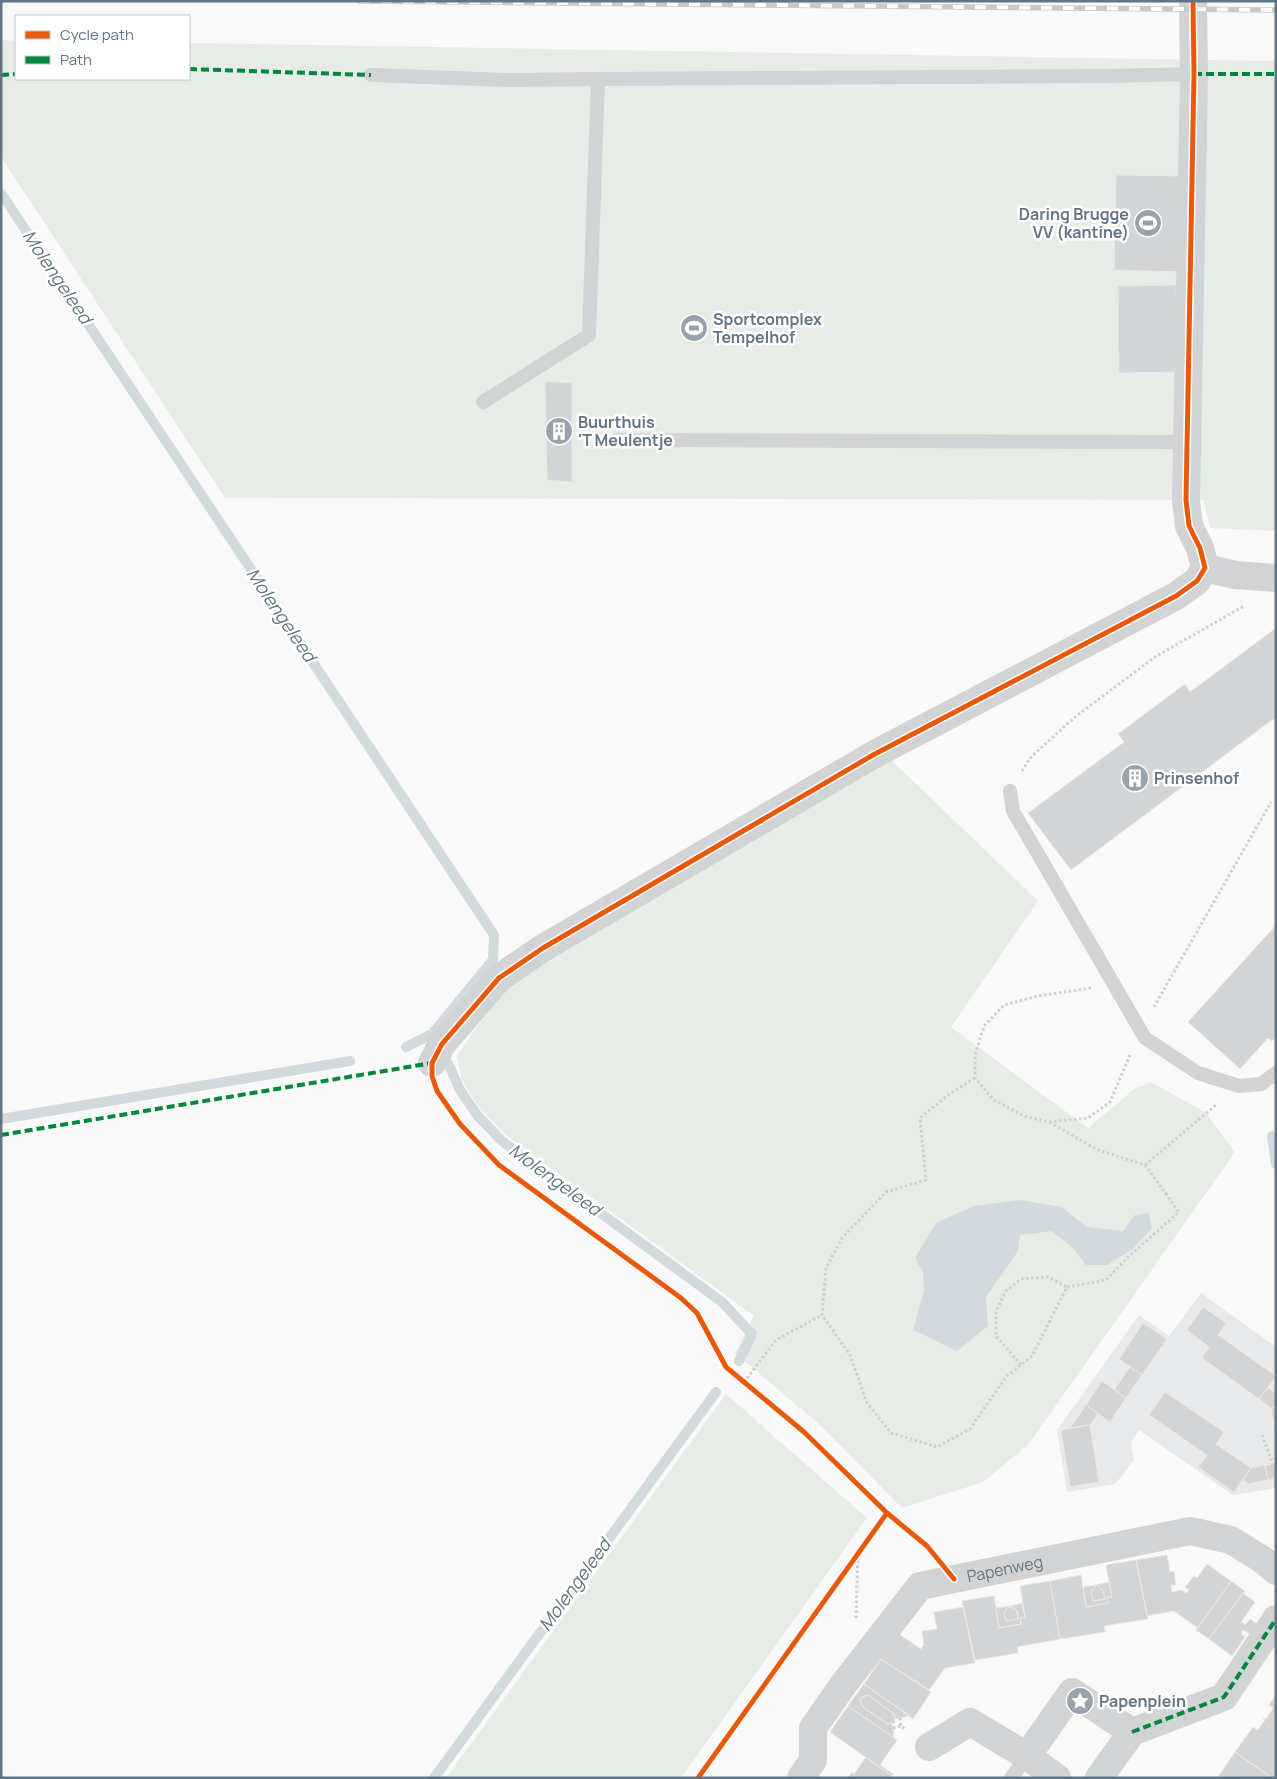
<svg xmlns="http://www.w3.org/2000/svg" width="1277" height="1779" viewBox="0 0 1277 1779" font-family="Manrope,sans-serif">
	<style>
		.built { fill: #e8e9ea }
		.green { fill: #e8ece7 }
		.water { fill: #d2dadd }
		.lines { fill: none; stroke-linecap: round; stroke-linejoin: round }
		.stream { stroke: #d2dadd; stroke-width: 10 }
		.building { fill: #d2d4d5; stroke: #e8e8e8 }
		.path { stroke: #ced0d1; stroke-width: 3; stroke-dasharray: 2.5 2.5; stroke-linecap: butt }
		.lane { stroke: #d2d3d4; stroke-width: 14 }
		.street { stroke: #d2d3d4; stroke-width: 28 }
		.rail-casing { stroke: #c7c9ca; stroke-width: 5.5 }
		.rail { stroke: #fff; stroke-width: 4; stroke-dasharray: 11; stroke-linecap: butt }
		.quiet { stroke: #00873e; stroke-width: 4; stroke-dasharray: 8 4; stroke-linecap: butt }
		.cycleway-casing { stroke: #fff; stroke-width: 8 }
		.cycleway { stroke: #e8590c; stroke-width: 5 }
		.labels { text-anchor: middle; stroke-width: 5; stroke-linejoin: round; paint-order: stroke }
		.poi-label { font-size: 16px; font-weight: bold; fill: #637585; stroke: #fff; text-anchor: start }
		.street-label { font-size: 16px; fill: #637585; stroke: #fff }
		.water-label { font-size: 18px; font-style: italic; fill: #5e747e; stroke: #fff }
	</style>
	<rect width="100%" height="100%" fill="#f9f9f9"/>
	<path class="built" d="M1201 1293 1276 1347V1488L1233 1495 1139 1430 1131 1442 1134 1460 1115 1484 1067 1492 1057 1430 1139 1315 1169 1336Z"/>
	<path class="green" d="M1 40 16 41V79H189V43L1276 61V531L1210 528 1203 500 225 498 1 157Z
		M888 757 1038 901 951 1027 1088 1128 1133 1090 1151 1082 1206 1113 1235 1152 1028 1445 983 1482 902 1508 820 1425 735 1353 754 1316 506 1135 478 1106 462 1081 457 1056 504 987Z
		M726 1394 867 1518 681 1778H446Z"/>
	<path class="water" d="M1019 1200 1061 1207 1087 1227 1123 1231 1135 1215 1149 1213 1152 1228 1133 1249 1107 1265H1086L1073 1248 1052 1231 1020 1235 1018 1251 986 1297 988 1326 957 1351 913 1330 924 1290 923 1272 915 1258 936 1223 974 1206Z"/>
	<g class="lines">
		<path class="stream" d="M1 193 494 935 493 960 432 1034 406 1047
			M448 1063 460 1090 477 1115 502 1141 722 1302 752 1334 739 1361
			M1 1119 350 1061
			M1272 1136 1276 1164
			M434 1778 716 1392"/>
	</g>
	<path class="building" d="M1116 175 1181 176 1179 272 1114 270Z
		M1176 285 1178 372 1119 373 1118 286Z
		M545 381 572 383V482L547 480Z
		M1276 628V717L1071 870 1028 813 1124 742 1118 734 1185 684 1190 692Z
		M1276 925V1036L1272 1041 1268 1038 1240 1069 1188 1022Z
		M1203 1307 1226 1323 1218 1335 1276 1376 1259 1399 1202 1358 1209 1347 1187 1330Z
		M1143 1323 1167 1339 1142 1375 1119 1359Z
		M1130 1367 1142 1375 1126 1398 1114 1390Z
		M1102 1381 1126 1398 1110 1422 1086 1405Z
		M1268 1388 1276 1393V1407L1271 1408 1259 1399Z
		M1165 1392 1224 1432 1216 1444 1251 1468 1234 1492 1198 1467 1207 1455 1149 1415Z
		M1086 1405 1098 1414 1090 1425 1070 1428Z
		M1276 1407V1437L1271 1408Z
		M1090 1425 1099 1482 1070 1487 1061 1430Z
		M1276 1464V1479L1268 1480 1265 1465Z
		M1265 1465 1268 1480 1248 1484 1243 1480 1251 1468Z
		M1167 1555 1170 1572 1174 1571 1176 1585H1171L1172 1592 1181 1590 1186 1593 1189 1590 1185 1587 1194 1576 1197 1578 1207 1564 1231 1581 1198 1628 1174 1611 1147 1616 1136 1560Z
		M1136 1560 1148 1619 1104 1626 1105 1632 1060 1639 1050 1581 1081 1575 1086 1607 1108 1603 1107 1597H1112L1106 1565Z
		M1050 1581 1060 1639 1017 1647 1018 1653 975 1660 962 1601 994 1596 999 1628 1021 1624 1020 1618 1025 1617 1020 1586Z
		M1231 1581 1245 1591 1209 1639 1196 1630Z
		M1109 1582 1112 1597H1107L1108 1603 1086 1607 1083 1587 1096 1585 1091 1592 1093 1601 1105 1599 1103 1590 1096 1585Z
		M1096 1585 1103 1590 1105 1599 1093 1601 1091 1592Z
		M1243 1593 1255 1602 1241 1622 1245 1625 1250 1619 1260 1626 1253 1636 1243 1630 1241 1634 1245 1637 1232 1656 1209 1639Z
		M1022 1603 1025 1617 1020 1618 1021 1624 999 1628 996 1608 1009 1606 1004 1613 1006 1621 1018 1619 1017 1611 1010 1606Z
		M1009 1606 1017 1611 1018 1619 1006 1621 1004 1613Z
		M963 1607 975 1663 945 1668 929 1690 881 1659 899 1634 921 1649 924 1645 922 1631 937 1629 934 1612Z
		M881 1659 931 1692 913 1719 864 1684Z
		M864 1684 910 1716 895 1719 894 1714 868 1695 860 1698 862 1706 887 1724 892 1723 894 1738 848 1706Z
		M868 1695 894 1714 895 1723 887 1724 862 1706 860 1698Z
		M1276 1695V1778H1272L1235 1752 1253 1727 1258 1730 1265 1720 1262 1718 1266 1719 1273 1708 1269 1705Z
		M848 1706 897 1740 880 1765 893 1774 892 1776 830 1732Z
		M1235 1752 1272 1778 1218 1777Z
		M866 1757 892 1776 890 1778H848L852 1772 854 1774Z"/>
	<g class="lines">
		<path class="path" d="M1022 771 1030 758 1075 717 1155 657 1244 606
			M1091 988 1038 996 1004 1005 984 1026 975 1055V1078L994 1100 1024 1116 1049 1122 1088 1118 1110 1102 1130 1055
			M1154 1007 1271 802
			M975 1078 948 1095 920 1118 926 1180 886 1192 842 1238 826 1268 822 1315 850 1355 867 1403 891 1433 937 1447 970 1429 1006 1377 1032 1356 1067 1287 1106 1280 1127 1258 1179 1212 1145 1165 1098 1150 1049 1122
			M1145 1165 1217 1104
			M1021 1365 996 1336V1311L1006 1291 1021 1279 1048 1277 1067 1287
			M744 1382 776 1340 822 1315
			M1262 1435 1272 1462 1276 1484
			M856 1618 858 1554
			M900 1718 901 1726
			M893 1728 901 1726 906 1730"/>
		<path class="lane" d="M371 75 508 80 598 79
			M483 402 589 335 598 79 1108 76 1194 74
			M617 440 1188 442
			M1010 791 1013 811 1145 1038 1198 1073 1239 1086 1261 1084 1276 1073
			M1011 1778 1027 1756"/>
		<g class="street">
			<path d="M1205 568 1235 575 1276 578"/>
			<path d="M432 1063 442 1044 499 978 543 948 873 755 1176 596 1197 581 1205 568 1200 548 1189 526 1186 500 1194 74 1193 1"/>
			<path d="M1132 1732 1224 1697 1276 1619"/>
			<path d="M929 1747 970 1722 1027 1756 1057 1778"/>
			<path d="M1027 1756 1072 1692 1132 1732 1099 1778"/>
			<path id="s1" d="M801 1778 813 1760V1728L843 1685 920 1586 1190 1531 1231 1540 1263 1560 1276 1571"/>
		</g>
		<g class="rail-casing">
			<path id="rail" d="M359 1 1276 10"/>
		</g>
		<use href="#rail" class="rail"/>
		<path class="quiet" d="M189 69 371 75
			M1194 74H1276
			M1 75 16 74
			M1 1135 432 1063
			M1132 1732 1224 1697 1276 1619"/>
		<g class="cycleway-casing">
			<path id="cycleway" d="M954 1579 927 1546 887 1513 804 1432 726 1367 697 1313 681 1298 499 1165 460 1124 437 1091 432 1076V1063L442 1044 499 978 543 948 873 755 1176 596 1197 581 1205 568 1200 548 1189 526 1186 500 1194 74 1193 1
				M698 1778 887 1513"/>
		</g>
		<use href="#cycleway" class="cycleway"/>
	</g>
	<defs>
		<g id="stadium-disc" transform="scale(1.4375)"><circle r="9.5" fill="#98a3ae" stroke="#fff"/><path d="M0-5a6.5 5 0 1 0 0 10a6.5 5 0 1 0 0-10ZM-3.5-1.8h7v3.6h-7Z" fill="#fff"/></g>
		<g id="building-disc" transform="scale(1.4375)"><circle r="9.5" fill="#98a3ae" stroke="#fff"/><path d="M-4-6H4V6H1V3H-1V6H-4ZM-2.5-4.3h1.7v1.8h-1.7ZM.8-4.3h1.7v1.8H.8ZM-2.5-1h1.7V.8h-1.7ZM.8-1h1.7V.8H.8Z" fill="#fff"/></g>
		<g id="sight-disc" transform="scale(1.4375)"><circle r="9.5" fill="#98a3ae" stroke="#fff"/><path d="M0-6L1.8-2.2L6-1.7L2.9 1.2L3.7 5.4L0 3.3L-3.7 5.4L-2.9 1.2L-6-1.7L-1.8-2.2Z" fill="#fff"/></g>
	</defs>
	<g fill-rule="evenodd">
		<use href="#stadium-disc" x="1148" y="223"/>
		<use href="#stadium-disc" x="694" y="328"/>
		<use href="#building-disc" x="559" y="431"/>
		<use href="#building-disc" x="1135" y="778"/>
		<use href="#sight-disc" x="1080" y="1701"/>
	</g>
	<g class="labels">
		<g class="poi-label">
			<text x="1129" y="220" text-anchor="end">Daring Brugge<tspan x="1129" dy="18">VV (kantine)</tspan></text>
			<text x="713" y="325">Sportcomplex<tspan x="713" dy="18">Tempelhof</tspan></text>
			<text x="578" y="428">Buurthuis<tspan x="578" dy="18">'T Meulentje</tspan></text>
			<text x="1154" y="784">Prinsenhof</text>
			<text x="1099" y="1707">Papenplein</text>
		</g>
		<g class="street-label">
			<text dy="6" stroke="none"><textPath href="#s1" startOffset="318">Papenweg</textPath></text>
		</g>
		<g class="water-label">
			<text transform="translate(57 277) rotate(56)" y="6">Molengeleed</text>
			<text transform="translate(281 615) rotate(56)" y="6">Molengeleed</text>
			<text transform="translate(555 1180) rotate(36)" y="6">Molengeleed</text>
			<text transform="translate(575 1585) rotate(-54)" y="6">Molengeleed</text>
		</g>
	</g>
	<rect width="1277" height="1779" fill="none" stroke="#637585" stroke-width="5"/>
	<rect x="15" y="15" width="175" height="65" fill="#ffffff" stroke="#c1c8ce"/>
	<rect x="25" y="31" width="25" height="8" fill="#e8590c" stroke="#c1c8ce"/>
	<text x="60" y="40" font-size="15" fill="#637585">Cycle path</text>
	<rect x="25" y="56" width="25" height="8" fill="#00873e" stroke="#c1c8ce"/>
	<text x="60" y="65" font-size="15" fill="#637585">Path</text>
</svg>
